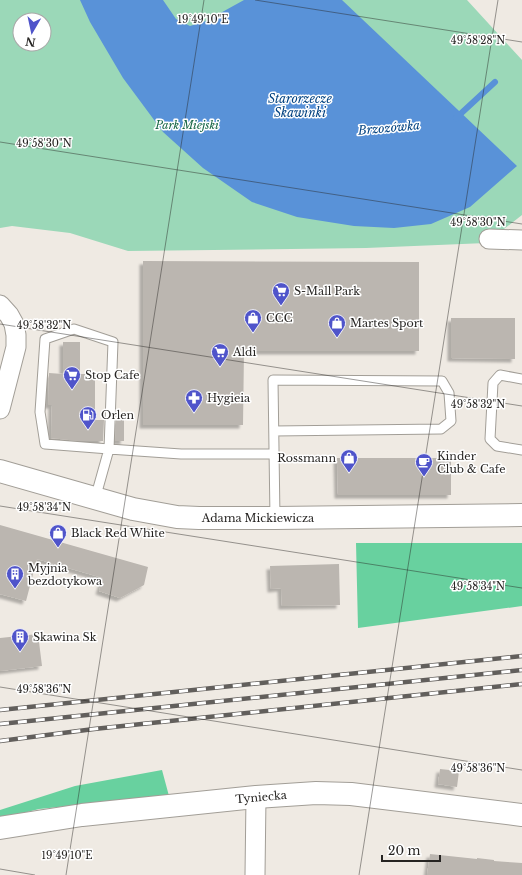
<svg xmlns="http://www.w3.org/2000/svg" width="522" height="875" viewBox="0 0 522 875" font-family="'Libre Baskerville',serif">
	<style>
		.green { fill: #9bd8b8; fill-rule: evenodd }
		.forest { fill: #68d19f }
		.water { fill: #5992d8 }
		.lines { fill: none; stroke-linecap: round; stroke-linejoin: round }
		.stream { stroke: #5992d8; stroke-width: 6 }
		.building { fill: #bbb6b0; filter: url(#shadow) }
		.service-casing { stroke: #a29e97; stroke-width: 11 }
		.minor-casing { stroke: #a29e97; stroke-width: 21 }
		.tertiary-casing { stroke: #a29e97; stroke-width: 24 }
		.secondary-casing { stroke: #a29e97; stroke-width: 24 }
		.service { stroke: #fff; stroke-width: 9 }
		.minor { stroke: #fff; stroke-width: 19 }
		.tertiary { stroke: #fff; stroke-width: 22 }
		.secondary { stroke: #fff; stroke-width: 22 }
		.rail-casing { stroke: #625f5c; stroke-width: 4.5 }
		.rail { stroke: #fff; stroke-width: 3; stroke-dasharray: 9; stroke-linecap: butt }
		.ticks { fill: none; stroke: #262422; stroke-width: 1; stroke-opacity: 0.45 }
		.labels { text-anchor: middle; stroke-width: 3; stroke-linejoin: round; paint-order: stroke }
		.park-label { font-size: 11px; font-style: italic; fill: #156444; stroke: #fff }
		.poi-label { font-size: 11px; fill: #262422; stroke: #fff; text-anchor: start }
		.street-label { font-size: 11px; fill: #262422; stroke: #fff }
		.water-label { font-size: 12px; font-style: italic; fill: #024281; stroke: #fff }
		.ticks-label { font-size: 10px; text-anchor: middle; fill: #262422; stroke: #fff; stroke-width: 3; stroke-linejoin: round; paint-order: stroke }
	</style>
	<defs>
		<filter id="shadow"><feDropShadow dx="-3.5" dy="3.5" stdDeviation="1" flood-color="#0004"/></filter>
	</defs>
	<rect width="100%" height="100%" fill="#efeae3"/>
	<path class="green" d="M0 0H467L522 60V215L486 243 366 248 128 251 70 233 12 226 0 228ZM20 20H44V44H20Z"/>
	<path class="forest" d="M356 543H522V606L358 628Z
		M162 770 169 796 39 809 0 819V810L75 786Z"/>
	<path class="water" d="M80 0H163L176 19 190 26 206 21 244 0H342L517 166 470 207 431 224 394 228 354 226 297 217 252 202 203 168 163 132 123 78 90 22Z"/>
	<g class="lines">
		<path class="stream" d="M456 118 495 82"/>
	</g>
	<path class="building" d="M143 261 419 262V351H244L243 425H143Z
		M451 318H515V359L451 358Z
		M63 342H80V374H95V420H104L103 441H78L51 438 52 405H48L49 373 63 374Z
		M116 420H124V441H115Z
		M337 458H451V495H338Z
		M0 525 148 567 144 585 120 598 99 591 103 578 37 559 26 601 0 594Z
		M339 564 340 605 282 606 281 588 271 589 270 566Z
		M38 634 42 666 0 671V638Z
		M440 769 459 771 457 787 438 784Z
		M430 854 477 859V858L494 860V861L522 863V875H427Z"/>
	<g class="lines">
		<g class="service-casing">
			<path id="service" d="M74 329 113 342 109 449 45 444 40 412 45 339Z
				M522 379 500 375 493 383 490 439 497 446 522 450
				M274 431 441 429 451 421 449 393 442 381 273 380 275 518
				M95 499 109 449 181 454H273"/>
		</g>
		<g class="minor-casing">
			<path id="minor" d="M489 239 522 240
				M0 305 9 315 14 324 16 335V347L0 409
				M255 875 256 797"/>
		</g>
		<g class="tertiary-casing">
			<path id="tertiary" d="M0 828 82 815 256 797 316 793 351 794 522 815"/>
		</g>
		<g class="secondary-casing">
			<path id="secondary" d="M0 471 133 509 177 517 199 518H275L522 515"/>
		</g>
		<use href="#service" class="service"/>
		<use href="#minor" class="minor"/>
		<use href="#tertiary" class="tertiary"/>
		<use href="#secondary" class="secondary"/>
		<g class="rail-casing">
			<path id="rail" d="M0 710 522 656
				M0 724 522 670
				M0 741 94 729 522 684"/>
		</g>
		<use href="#rail" class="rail"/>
	</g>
	<path class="ticks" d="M255 0 522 42M0 142 522 224M0 324 522 406M0 506 522 588M0 687 522 770M0 869 35 875M66 875 204 0M359 875 498 0"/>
	<defs>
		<g id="supermarket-pin" transform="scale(0.9)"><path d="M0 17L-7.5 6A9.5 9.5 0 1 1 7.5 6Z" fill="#4f54ca" stroke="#fff"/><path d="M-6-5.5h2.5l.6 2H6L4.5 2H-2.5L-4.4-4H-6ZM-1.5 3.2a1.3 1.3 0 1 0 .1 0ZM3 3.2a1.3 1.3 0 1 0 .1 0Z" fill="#fff"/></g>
		<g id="shop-pin" transform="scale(0.9)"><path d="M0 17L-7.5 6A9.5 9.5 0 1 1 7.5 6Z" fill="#4f54ca" stroke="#fff"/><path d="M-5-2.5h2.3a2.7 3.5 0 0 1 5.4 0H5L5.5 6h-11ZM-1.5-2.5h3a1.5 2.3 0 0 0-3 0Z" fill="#fff"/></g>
		<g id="pharmacy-pin" transform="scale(0.9)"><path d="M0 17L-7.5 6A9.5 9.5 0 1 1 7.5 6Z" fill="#4f54ca" stroke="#fff"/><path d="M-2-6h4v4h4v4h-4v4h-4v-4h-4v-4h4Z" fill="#fff"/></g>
		<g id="fuel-pin" transform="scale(0.9)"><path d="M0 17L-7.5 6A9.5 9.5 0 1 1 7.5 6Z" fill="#4f54ca" stroke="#fff"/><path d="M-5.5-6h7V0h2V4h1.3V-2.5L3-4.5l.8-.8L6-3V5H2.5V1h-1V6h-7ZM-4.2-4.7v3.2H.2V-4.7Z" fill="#fff"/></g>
		<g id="cafe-pin" transform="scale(0.9)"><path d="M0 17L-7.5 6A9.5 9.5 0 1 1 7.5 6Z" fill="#4f54ca" stroke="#fff"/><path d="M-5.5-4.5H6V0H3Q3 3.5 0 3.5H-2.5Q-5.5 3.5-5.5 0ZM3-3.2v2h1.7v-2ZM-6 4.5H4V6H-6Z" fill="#fff"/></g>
		<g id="building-pin" transform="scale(0.9)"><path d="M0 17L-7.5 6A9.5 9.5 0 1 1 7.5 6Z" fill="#4f54ca" stroke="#fff"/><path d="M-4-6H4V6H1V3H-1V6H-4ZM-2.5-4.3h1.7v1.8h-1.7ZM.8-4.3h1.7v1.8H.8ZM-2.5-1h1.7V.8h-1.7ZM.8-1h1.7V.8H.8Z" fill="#fff"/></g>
	</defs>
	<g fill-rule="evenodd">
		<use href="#supermarket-pin" x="281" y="291"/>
		<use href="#shop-pin" x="253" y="318"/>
		<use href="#shop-pin" x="337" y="323"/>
		<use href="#supermarket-pin" x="220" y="352"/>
		<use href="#supermarket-pin" x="72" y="375"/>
		<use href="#pharmacy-pin" x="194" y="398"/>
		<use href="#fuel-pin" x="88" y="415"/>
		<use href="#shop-pin" x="349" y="458"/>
		<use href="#cafe-pin" x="424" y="462"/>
		<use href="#shop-pin" x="58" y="533"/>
		<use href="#building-pin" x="15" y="574"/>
		<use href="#building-pin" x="20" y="637"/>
	</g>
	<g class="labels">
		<g class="park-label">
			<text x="187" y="129">Park Miejski</text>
		</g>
		<g class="poi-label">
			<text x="294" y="295">S-Mall Park</text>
			<text x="266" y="322">CCC</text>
			<text x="350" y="327">Martes Sport</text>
			<text x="233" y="356">Aldi</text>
			<text x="85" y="379">Stop Cafe</text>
			<text x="207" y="402">Hygieia</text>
			<text x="101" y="419">Orlen</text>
			<text x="437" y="460">Kinder<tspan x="437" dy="13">Club &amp; Cafe</tspan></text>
			<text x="336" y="462" text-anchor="end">Rossmann</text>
			<text x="71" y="537">Black Red White</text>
			<text x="28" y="572">Myjnia<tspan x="28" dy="13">bezdotykowa</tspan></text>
			<text x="33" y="641">Skawina Sk</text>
		</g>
		<g class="street-label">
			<text x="258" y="522">Adama Mickiewicza</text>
			<text transform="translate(261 797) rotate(-5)" y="4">Tyniecka</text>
		</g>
		<g class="water-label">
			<text x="300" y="103">Starorzecze<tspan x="300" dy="14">Skawinki</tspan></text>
			<text transform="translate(389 128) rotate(-5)" y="4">Brzozówka</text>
		</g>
	</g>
	<g class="ticks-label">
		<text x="203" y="23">19°49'10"E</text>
		<text x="478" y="44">49°58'28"N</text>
		<text x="44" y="147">49°58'30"N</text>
		<text x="478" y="226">49°58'30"N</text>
		<text x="44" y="329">49°58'32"N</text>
		<text x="478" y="408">49°58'32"N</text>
		<text x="44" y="511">49°58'34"N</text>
		<text x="478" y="590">49°58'34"N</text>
		<text x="44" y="693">49°58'36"N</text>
		<text x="478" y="772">49°58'36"N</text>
		<text x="67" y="859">19°49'10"E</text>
	</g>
	<g transform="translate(32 32) rotate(189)"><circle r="19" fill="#ffffff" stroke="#a8a7a7"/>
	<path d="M0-3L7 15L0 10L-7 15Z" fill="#4f54ca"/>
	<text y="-6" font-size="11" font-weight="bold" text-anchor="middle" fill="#262422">N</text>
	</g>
	<path d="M382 855v6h58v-6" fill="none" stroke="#262422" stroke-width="2"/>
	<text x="388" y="855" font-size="12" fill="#262422" stroke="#ffffff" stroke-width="3" paint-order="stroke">20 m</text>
</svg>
